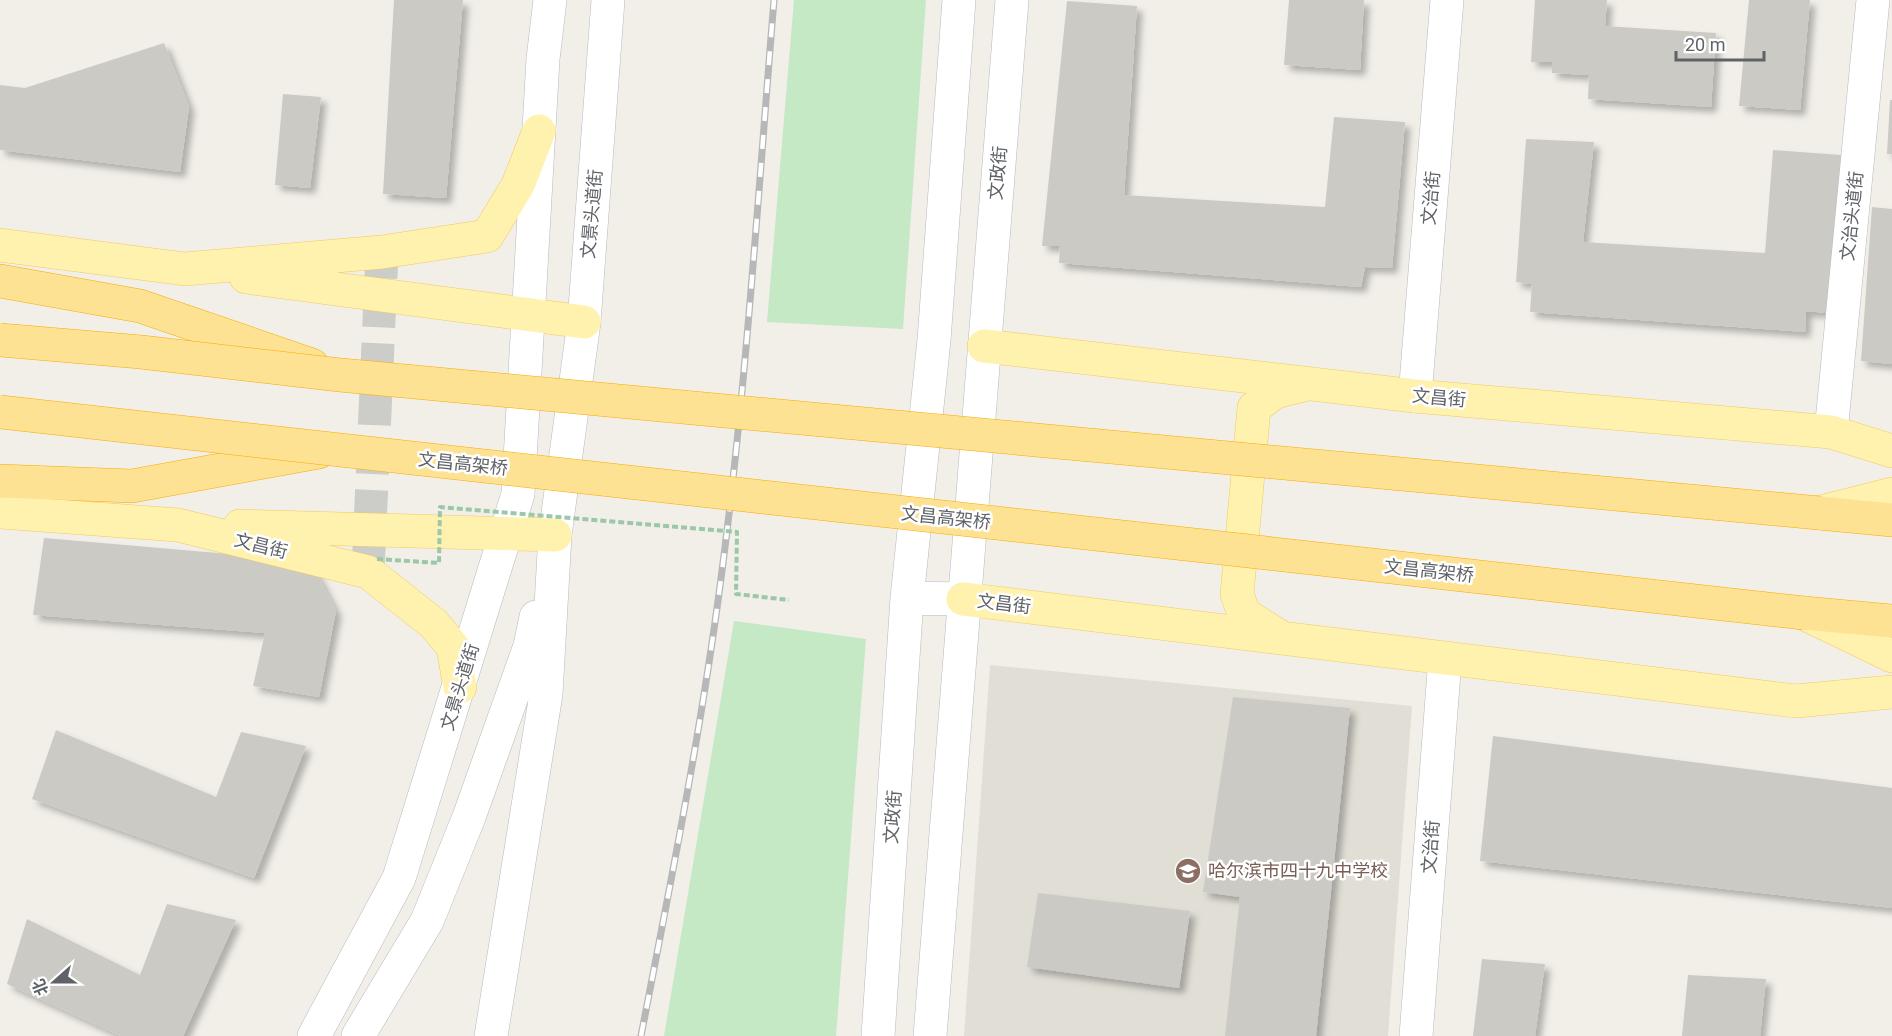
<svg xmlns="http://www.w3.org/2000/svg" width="1892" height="1036" viewBox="0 0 1892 1036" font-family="Roboto,'Noto Sans SC',sans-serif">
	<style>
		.education { fill: #e1ded6 }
		.green { fill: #c5e8c5 }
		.building { fill: #cccac5; filter: url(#shadow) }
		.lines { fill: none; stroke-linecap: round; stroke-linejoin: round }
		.street-tunnel { stroke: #ccccc8; stroke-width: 33; stroke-dasharray: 33 16; stroke-linecap: butt }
		.secondary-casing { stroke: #b6babf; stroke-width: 34 }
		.primary-casing { stroke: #f2c960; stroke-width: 34 }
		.highway-casing { stroke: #f9ab00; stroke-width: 34 }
		.secondary { stroke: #fff; stroke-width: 33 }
		.primary { stroke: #fff2af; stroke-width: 33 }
		.highway { stroke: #fde293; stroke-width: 33 }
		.rail-casing { stroke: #b6b7b8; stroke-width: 7 }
		.rail { stroke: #fff; stroke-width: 4.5; stroke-dasharray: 14; stroke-linecap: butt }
		.highway-bridge-casing { stroke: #f9ab00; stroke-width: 34; stroke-linecap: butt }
		.path-bridge { stroke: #9cc7a9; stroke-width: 4; stroke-dasharray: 6 3; stroke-linecap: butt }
		.highway-bridge { stroke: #fde293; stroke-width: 33 }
		.labels { text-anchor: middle; stroke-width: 5; stroke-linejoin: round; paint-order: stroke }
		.street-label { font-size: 18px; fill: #5f6368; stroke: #fff }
		.education-label { font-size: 18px; fill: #785e54; stroke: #fff; text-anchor: start }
	</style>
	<defs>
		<filter id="shadow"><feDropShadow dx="5.5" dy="5.5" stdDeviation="3" flood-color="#0004"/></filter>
	</defs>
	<rect width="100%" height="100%" fill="#f1efe8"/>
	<path class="education" d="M990 665 1412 706 1388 1036H964Z"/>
	<path class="green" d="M794 0H926L903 329 767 322Z
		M734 621 866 639 836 1036H664Z"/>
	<path class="building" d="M394 0H463L446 198 383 194Z
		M1289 0H1364L1360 70 1284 65Z
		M1535 0H1607L1605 26 1716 33 1711 107 1588 99 1589 75 1552 73V62H1531Z
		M1749 0H1810L1800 110 1739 106Z
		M1067 1 1137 6 1124 195 1325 207 1334 117 1405 122 1392 268 1365 267 1361 287 1059 263 1060 246H1042Z
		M164 43 189 107 180 172 0 150V85L25 88Z
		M283 94 321 97 310 188 275 185Z
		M1890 100H1892V154H1887Z
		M1526 139 1594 142 1583 242 1765 253 1773 150 1841 155 1827 313 1806 311 1805 332 1530 312 1532 284 1516 282Z
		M1872 207 1892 209V364L1861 361Z
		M44 538 310 561 336 611 319 697 253 686 265 633 33 615Z
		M1233 697 1350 708 1316 1036H1225L1240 897 1203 892Z
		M56 730 216 797 241 732 306 746 254 878 32 799Z
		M1493 736 1892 788V908L1480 861Z
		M1038 893 1190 911 1179 988 1027 967Z
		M167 904 236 920 183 1036H121L7 984 27 919 140 975Z
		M1482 959 1545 964 1535 1036H1473Z
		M1688 975 1766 979 1760 1036H1682Z"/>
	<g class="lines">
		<path class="street-tunnel" d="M368 572 382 252"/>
		<g class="secondary-casing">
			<path id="secondary" d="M1415 396 1447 0
				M1831 432 1873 0
				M907 598 963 599
				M314 1036 399 878 518 494 543 59 550 0
				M358 1036 427 921 469 817 530 646 536 617
				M491 1036 546 694 555 535 584 322 608 0
				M878 1036 907 598 934 340 959 0
				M930 1036 1012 0
				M1416 1036 1445 659"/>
		</g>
		<g class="primary-casing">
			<path id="primary" d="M0 245 185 269 382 252 487 236 518 185 539 131
				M246 277 584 322
				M984 346 1415 396 1831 432 1892 451
				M0 512 178 525 368 572 434 624 453 647 460 687
				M1821 512 1892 494
				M240 526 555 535
				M963 599 1796 701 1892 692
				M1805 614 1892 656
				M1279 636 1244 614 1237 594 1254 408 1275 392 1304 385"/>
		</g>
		<g class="highway-casing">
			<path id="highway" d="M0 281 140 306 312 365
				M0 481 132 486 319 452
				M1819 513 1892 520
				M1804 613 1892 621"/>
		</g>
		<use href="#secondary" class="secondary"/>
		<use href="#primary" class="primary"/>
		<use href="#highway" class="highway"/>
		<g class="rail-casing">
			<path id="rail" d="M641 1036C670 886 700 737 720 586 746 392 758 195 774 0"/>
		</g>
		<use href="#rail" class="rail"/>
		<g class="highway-bridge-casing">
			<path id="highway-bridge" d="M0 340 141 352 340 375 1819 513
				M0 412 1804 613"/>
		</g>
		<path class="path-bridge" d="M377 559 439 563 440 507 737 532 736 594 789 600"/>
		<use href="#highway-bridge" class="highway-bridge"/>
	</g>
	<defs>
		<g id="school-disc" transform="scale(1.35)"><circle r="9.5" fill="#8d6e63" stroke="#fff"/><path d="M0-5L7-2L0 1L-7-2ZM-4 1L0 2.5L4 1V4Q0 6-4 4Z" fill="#fff"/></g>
	</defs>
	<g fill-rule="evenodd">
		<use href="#school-disc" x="1188" y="871"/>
	</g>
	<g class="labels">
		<g class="street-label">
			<text transform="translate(998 173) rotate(-85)" y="6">文政街</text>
			<text transform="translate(1431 198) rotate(-85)" y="6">文治街</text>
			<text transform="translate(592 214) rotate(-85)" y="6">文景头道街</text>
			<text transform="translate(1852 216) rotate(-84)" y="6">文治头道街</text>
			<text transform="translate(1439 398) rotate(5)" y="6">文昌街</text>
			<text transform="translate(463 464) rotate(6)" y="6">文昌高架桥</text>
			<text transform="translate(946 518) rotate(6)" y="6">文昌高架桥</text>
			<text transform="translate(261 546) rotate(14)" y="6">文昌街</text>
			<text transform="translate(1429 571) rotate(6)" y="6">文昌高架桥</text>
			<text transform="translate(1004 604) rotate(7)" y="6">文昌街</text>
			<text transform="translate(460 687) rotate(-73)" y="6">文景头道街</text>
			<text transform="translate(893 817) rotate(-86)" y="6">文政街</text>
			<text transform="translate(1431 847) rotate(-86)" y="6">文治街</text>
		</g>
		<g class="education-label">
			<text x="1208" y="877">哈尔滨市四十九中学校</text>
		</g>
	</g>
	<g transform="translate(54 982) rotate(249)" stroke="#ffffff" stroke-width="4.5" paint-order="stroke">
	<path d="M0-4.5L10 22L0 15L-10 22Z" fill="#5f6368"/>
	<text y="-9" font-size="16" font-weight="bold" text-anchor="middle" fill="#5f6368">北</text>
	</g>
	<path d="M1676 51v9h88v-9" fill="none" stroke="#5f6368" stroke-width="3"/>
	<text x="1685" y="51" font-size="18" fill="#5f6368" stroke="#ffffff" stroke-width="4.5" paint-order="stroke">20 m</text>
</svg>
